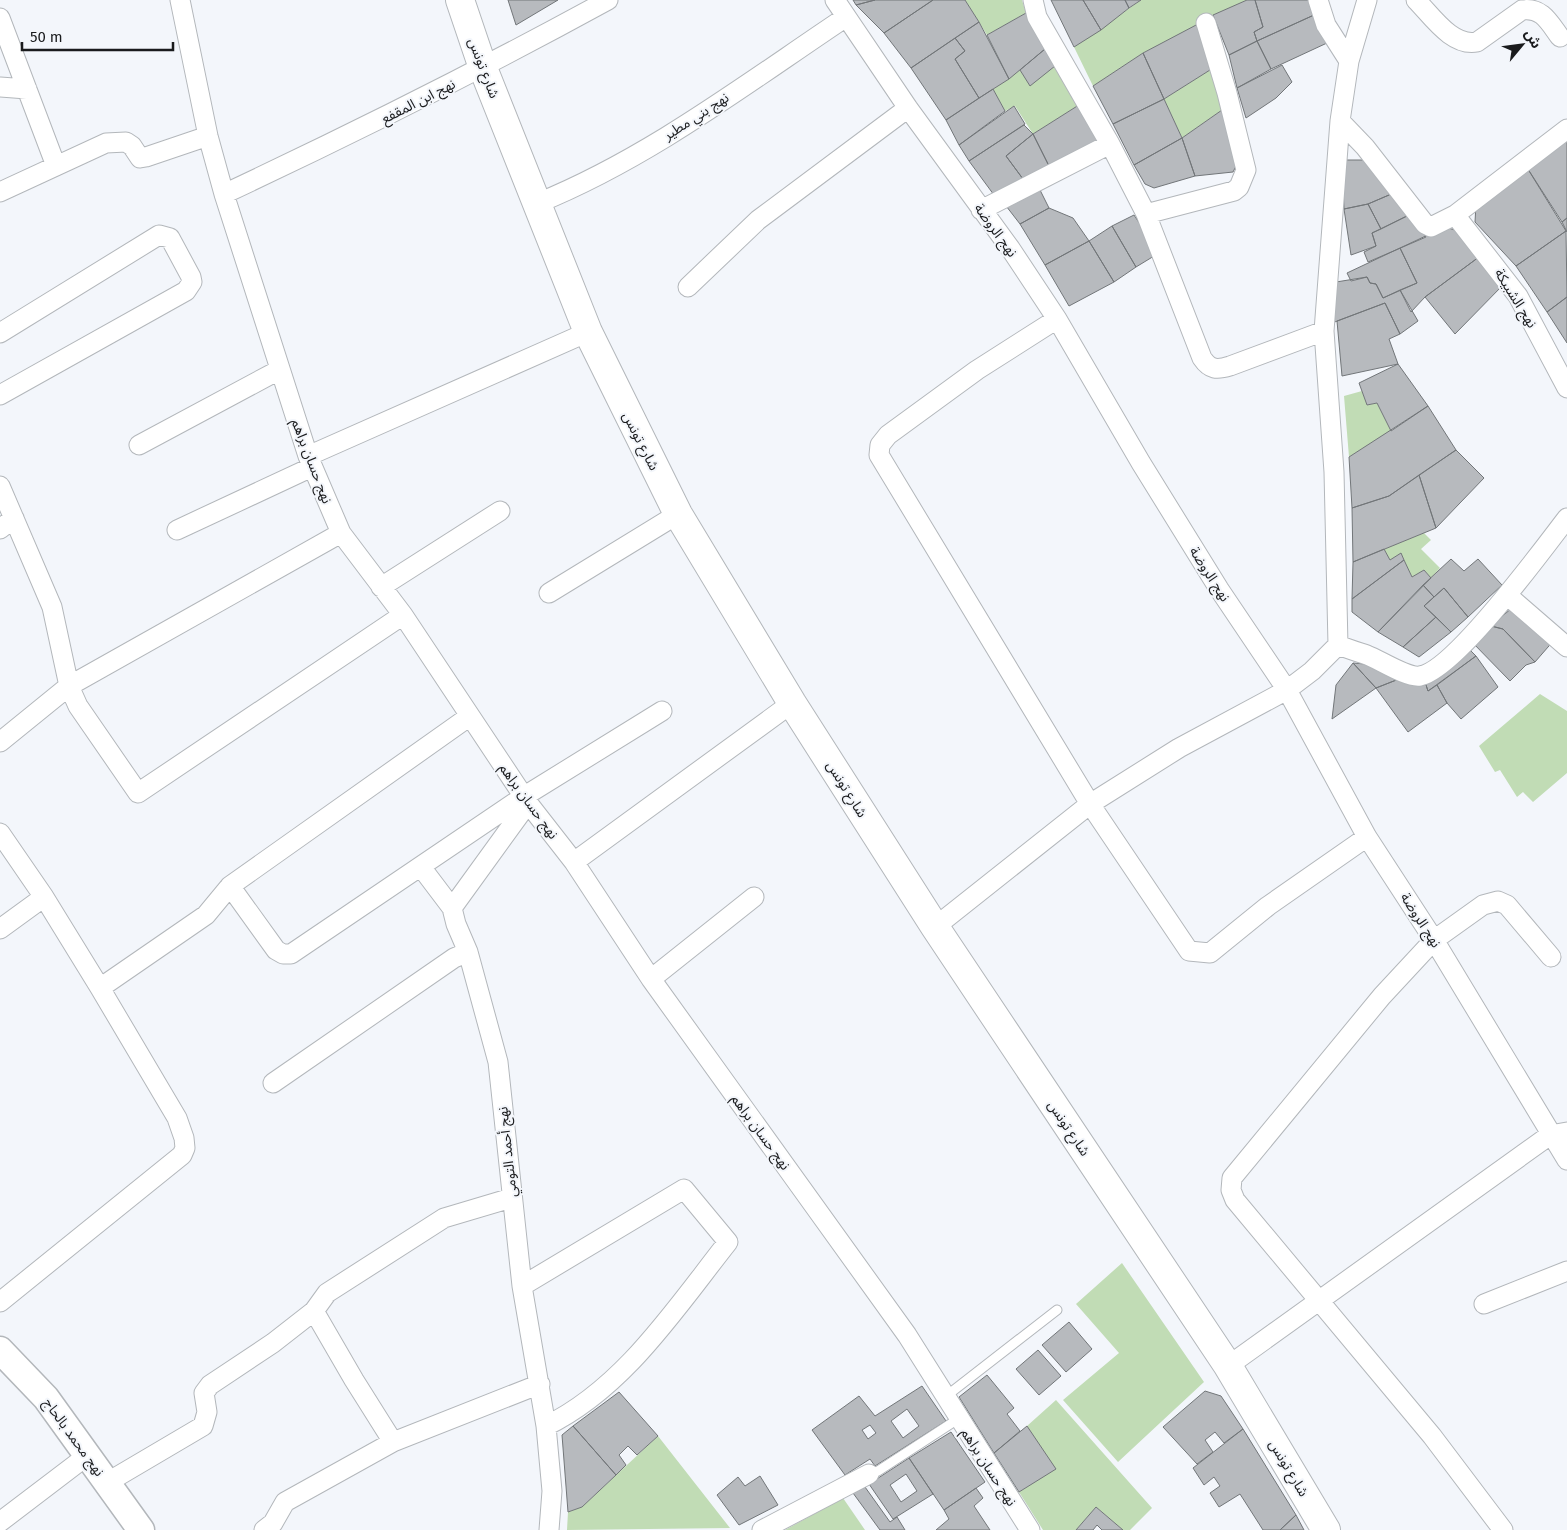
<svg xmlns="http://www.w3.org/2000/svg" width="1567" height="1530" viewBox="0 0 1567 1530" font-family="'Fira Sans','Noto Sans Arabic',sans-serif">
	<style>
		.green { fill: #c1dcb5 }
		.building { fill: #b7babe; stroke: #727679; fill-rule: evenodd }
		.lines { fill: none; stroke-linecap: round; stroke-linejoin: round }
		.lane-casing { stroke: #b3b7bb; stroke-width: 11 }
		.street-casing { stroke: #b3b7bb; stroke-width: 21 }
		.secondary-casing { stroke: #b3b7bb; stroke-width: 29 }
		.primary-casing { stroke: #b3b7bb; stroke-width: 30 }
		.lane { stroke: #fff; stroke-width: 9 }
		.street { stroke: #fff; stroke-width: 19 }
		.secondary { stroke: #fff; stroke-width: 26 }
		.primary { stroke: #fff; stroke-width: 28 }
		.labels { text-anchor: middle; stroke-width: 4; stroke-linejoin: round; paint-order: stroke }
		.street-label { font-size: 14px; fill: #1a1b1d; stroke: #f3f6fb }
	</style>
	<rect width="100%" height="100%" fill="#f3f6fb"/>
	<path class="green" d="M965 0H1022L1026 13 987 35Z
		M1141 0H1247L1143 53 1093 86 1074 47Z
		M1055 66 1082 103 1033 134 1015 106 1005 111 993 89 1020 70 1030 85Z
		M1210 70 1222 110 1182 138 1164 99Z
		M1362 391 1367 405 1377 403 1391 431 1349 457 1344 396Z
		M1424 533 1431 540 1421 549 1440 568 1431 578 1424 570 1412 577 1401 554 1390 560 1384 549Z
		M1540 694 1567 711V773L1533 802 1523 792 1517 797 1500 770 1495 772 1479 746Z
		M1122 1263 1204 1382 1118 1462 1063 1400 1119 1353 1076 1304Z
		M1056 1400 1152 1508 1130 1530H1123L1096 1507 1076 1530H1043L1019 1492 1055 1469 1027 1426Z
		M658 1436 730 1528 567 1530 568 1512 582 1507Z
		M843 1498 865 1530H785Z"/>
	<path class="building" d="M508 0H558L516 25Z
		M853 0H875L856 5Z
		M875 0H933L884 33 856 5Z
		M933 0H965L979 22 911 68 884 33Z
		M1051 0H1083L1101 30 1074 47Z
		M1083 0H1125L1129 8 1101 30Z
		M1125 0H1141L1129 8Z
		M1247 0H1255L1263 27 1254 32 1257 41 1229 55 1213 15Z
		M1255 0H1311L1314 15 1257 41 1254 32 1263 27Z
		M1026 13 1045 49 1009 79 987 35Z
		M1314 15 1327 43 1271 69 1257 41Z
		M979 22 1009 79 979 98 955 59 965 51 955 38Z
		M1198 24 1210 70 1164 99 1143 53Z
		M955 38 965 51 955 59 979 98 946 120 911 68Z
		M1257 41 1271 69 1237 88 1229 55Z
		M1045 49 1055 66 1030 86 1020 70Z
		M1143 53 1164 99 1113 124 1093 86Z
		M1282 65 1292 82 1276 98 1246 118 1237 88Z
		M993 89 1005 111 959 145 946 120Z
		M1164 99 1182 138 1134 165 1113 124Z
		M1082 103 1098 135 1097 143 1050 168 1033 134Z
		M1014 106 1025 124 969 161 959 145Z
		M1222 110 1237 164 1233 172 1195 176 1182 138Z
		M1024 125 1033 134 1006 156 1023 179 994 195 969 161Z
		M1033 134 1050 168 1023 179 1006 156Z
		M1182 138 1195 176 1154 188 1145 184 1134 165Z
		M1567 138V218L1562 222 1526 166Z
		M1342 160H1369L1396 192 1368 204 1344 209Z
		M1526 166 1566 231 1516 266 1475 222 1476 204Z
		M1038 186 1049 208 1020 224 1003 202Z
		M1396 192 1411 214 1381 229 1368 204Z
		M1368 204 1381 229 1372 233 1376 246 1351 255 1344 209Z
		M1049 208 1073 218 1089 241 1045 265 1020 224Z
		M1411 214 1426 237 1368 262 1364 252 1376 246 1372 233Z
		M1134 215 1159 253 1136 267 1112 226Z
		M1567 218V232L1562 222Z
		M1112 226 1136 267 1114 282 1089 241Z
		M1445 227 1458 231 1483 254 1425 297 1411 312 1400 290 1417 283 1400 248Z
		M1566 231 1567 297 1547 312 1516 266Z
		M1089 241 1114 282 1069 306 1045 265Z
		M1400 248 1417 283 1383 298 1376 284 1370 283 1367 277 1351 281 1347 273Z
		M1483 254 1504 284 1455 334 1425 297Z
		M1367 277 1370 283 1376 284 1383 298 1400 290 1418 321 1400 334 1385 303 1332 323 1336 282Z
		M1567 297V343L1547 312Z
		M1385 303 1400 334 1389 339 1398 364 1342 376 1337 321Z
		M1398 364 1428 406 1391 431 1377 403 1367 405 1359 383Z
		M1428 406 1456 450 1389 496 1352 508 1349 457Z
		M1456 450 1484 478 1436 528 1419 475Z
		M1419 475 1436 528 1353 562 1352 508 1389 496Z
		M1384 549 1390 560 1401 553 1404 560 1352 599 1353 562Z
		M1451 559 1464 571 1478 559 1502 585 1468 617 1444 588 1434 597 1423 585Z
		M1404 560 1412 577 1424 570 1431 578 1378 632 1352 612V599Z
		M1423 585 1434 597 1424 606 1436 617 1403 647 1378 632Z
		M1444 588 1468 617 1451 632 1424 606Z
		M1513 607 1555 639 1535 662 1503 629 1491 626Z
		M1436 617 1451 632 1419 657 1403 647Z
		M1491 626 1503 629 1535 662 1526 665 1510 681 1470 640Z
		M1467 647 1476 656 1428 691 1425 682Z
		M1476 656 1498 687 1461 719 1447 703 1437 685Z
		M1353 663 1378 665 1404 677 1376 688Z
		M1353 663 1376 688 1332 719 1336 685Z
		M1404 677 1425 682 1428 691 1437 685 1447 703 1408 732 1376 688Z
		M1069 1322 1092 1349 1066 1372 1042 1345Z
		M1038 1350 1061 1376 1039 1395 1016 1369Z
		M987 1375 1014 1408 1007 1414 1020 1431 994 1453 959 1397Z
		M922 1386 946 1421 875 1466 870 1459 845 1475 812 1430 859 1396 875 1416ZM907 1409 919 1426 903 1438 891 1421ZM870 1425 876 1433 868 1439 862 1430Z
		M1205 1391 1221 1396 1243 1429 1224 1443 1215 1432 1205 1440 1213 1452 1197 1464 1163 1427Z
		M619 1392 658 1436 637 1455 628 1446 619 1455 626 1465 616 1475 573 1426Z
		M573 1426 616 1475 582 1507 568 1512 562 1435Z
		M1027 1426 1056 1469 1019 1492 994 1453Z
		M1243 1429 1296 1515 1280 1530H1263L1240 1494 1219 1507 1210 1493 1220 1486 1214 1477 1204 1485 1193 1468Z
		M951 1432 985 1482 944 1510 909 1458Z
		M909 1458 933 1494 893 1519 869 1484ZM906 1474 917 1491 901 1502 890 1485Z
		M760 1476 778 1505 739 1525 717 1495 738 1477 745 1486Z
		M865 1487 890 1522 897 1517 905 1530H880L853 1493Z
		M976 1488 983 1498 974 1506 990 1530H936L949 1519 944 1510Z
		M1096 1507 1123 1530H1102L1097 1525 1093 1530H1076Z
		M1296 1515 1304 1530H1280Z"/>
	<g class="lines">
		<g class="lane-casing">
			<path id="lane" d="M945 1397 1057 1310
				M869 1474 878 1471 958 1419"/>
		</g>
		<g class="street-casing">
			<path id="street" d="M180 0 208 136 224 194 308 456 341 533 403 615 528 803 574 862 651 979 907 1335 1030 1530
				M835 0 908 108 1010 248 1057 319 1141 463 1219 589 1287 690 1367 837 1434 940 1567 1160
				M1033 0 1037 17 1110 144 1146 214 1234 191 1239 187 1246 170 1227 93 1206 23
				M1318 0 1326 25 1349 61
				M1416 0C1432 16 1452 47 1477 42L1522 10C1542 7 1549 22 1560 37
				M0 18 56 166
				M0 87 27 89
				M1340 121 1365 147 1425 224 1431 227 1455 215 1567 129
				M0 192 106 143 126 142 132 146 140 158 146 157 208 136
				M224 194C354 133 482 69 608 0
				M538 203C649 158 747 83 846 17
				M981 210 1110 144
				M1146 214 1202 358C1210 370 1217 370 1230 366L1324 331
				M1455 215 1518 296 1567 388
				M688 287 758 220 908 108
				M1057 319 977 370 888 435 880 445 879 455 1090 804 1189 951 1210 953 1268 906 1367 837
				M0 333 159 235 170 238 191 277 192 282 186 291 0 395
				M139 445 279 370
				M308 456 588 332
				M0 486 52 607 69 686 341 533
				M0 529 14 518
				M177 530 312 467
				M381 587 500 511
				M549 593 678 514
				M1507 595 1567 647
				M1338 645C1348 649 1358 652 1367 655 1380 660 1407 678 1420 676 1455 670 1543 549 1567 518
				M0 742 69 686 78 706 138 793 403 615
				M528 803 452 908 456 924 468 952 498 1062 522 1286 546 1426 552 1491 549 1530
				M0 833 44 897 100 988 177 1118 184 1138 185 1148 182 1155 0 1302
				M574 862 792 703
				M421 867 452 908
				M230 886 276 950 283 954H291L523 797 662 711
				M935 927 1090 804 1179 748 1287 690 1312 671 1338 645 1334 472 1324 331 1340 121 1349 61 1367 0
				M0 929 44 897
				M651 979 754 897
				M100 988 206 915 230 886 470 716
				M273 1083 454 958 468 952
				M522 1286 684 1189 728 1242C675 1309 624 1388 546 1426
				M1484 1304 1567 1271
				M314 1311 354 1380 393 1442
				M1228 1366 1550 1135 1567 1132
				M108 1482 203 1426 207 1412 204 1393 210 1385 273 1343 314 1311 327 1293 444 1218 511 1198
				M0 1522 88 1455
				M264 1530 273 1523 285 1502 393 1442 540 1384
				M762 1530 869 1474
				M1503 1530 1432 1436 1235 1200 1231 1190 1232 1178 1382 996 1434 940 1483 905 1498 901 1507 905 1551 957"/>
		</g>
		<g class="secondary-casing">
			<path id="secondary" d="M0 1350 46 1398 141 1530"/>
		</g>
		<g class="primary-casing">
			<path id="primary" d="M460 0 483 68 588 332 678 514 792 703 935 927 1228 1366 1326 1530"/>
		</g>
		<use href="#lane" class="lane"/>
		<use href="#street" class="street"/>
		<use href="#secondary" class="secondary"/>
		<use href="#primary" class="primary"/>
	</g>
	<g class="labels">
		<g class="street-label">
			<text transform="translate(484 68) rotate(69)" y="5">شارع تونس</text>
			<text transform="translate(418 101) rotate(-27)" y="5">نهج ابن المقفع</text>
			<text transform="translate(696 116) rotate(-33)" y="5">نهج بني مطير</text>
			<text transform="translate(996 230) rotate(54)" y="5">نهج الروضة</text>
			<text transform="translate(1516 298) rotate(58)" y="5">نهج الشبيكة</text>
			<text transform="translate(641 441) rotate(63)" y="5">شارع تونس</text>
			<text transform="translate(312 461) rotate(69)" y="5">نهج حسان براهم</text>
			<text transform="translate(1210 574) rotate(57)" y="5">نهج الروضة</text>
			<text transform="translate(847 789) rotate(58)" y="5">شارع تونس</text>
			<text transform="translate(529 801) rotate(54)" y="5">نهج حسان براهم</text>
			<text transform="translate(1421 920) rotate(57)" y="5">نهج الروضة</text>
			<text transform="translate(1069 1128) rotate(56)" y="5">شارع تونس</text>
			<text transform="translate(761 1132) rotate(54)" y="5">نهج حسان براهم</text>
			<text transform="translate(507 1152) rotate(-96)" y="5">نهج أحمد التومي</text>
			<text transform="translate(74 1437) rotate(54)" y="5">نهج محمد بالحاج</text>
			<text transform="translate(989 1467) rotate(57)" y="5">نهج حسان براهم</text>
			<text transform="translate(1289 1468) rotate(59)" y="5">شارع تونس</text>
		</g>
	</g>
	<g transform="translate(1522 45) rotate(61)" stroke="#f3f6fb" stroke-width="4" paint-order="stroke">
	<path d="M0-4L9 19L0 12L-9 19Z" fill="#1a1b1d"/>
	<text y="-8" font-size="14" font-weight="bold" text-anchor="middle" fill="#1a1b1d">ش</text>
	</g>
	<path d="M22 42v8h151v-8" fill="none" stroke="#1a1b1d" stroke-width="2.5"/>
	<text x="30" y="42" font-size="15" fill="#1a1b1d" stroke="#f3f6fb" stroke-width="4" paint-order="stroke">50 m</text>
</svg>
